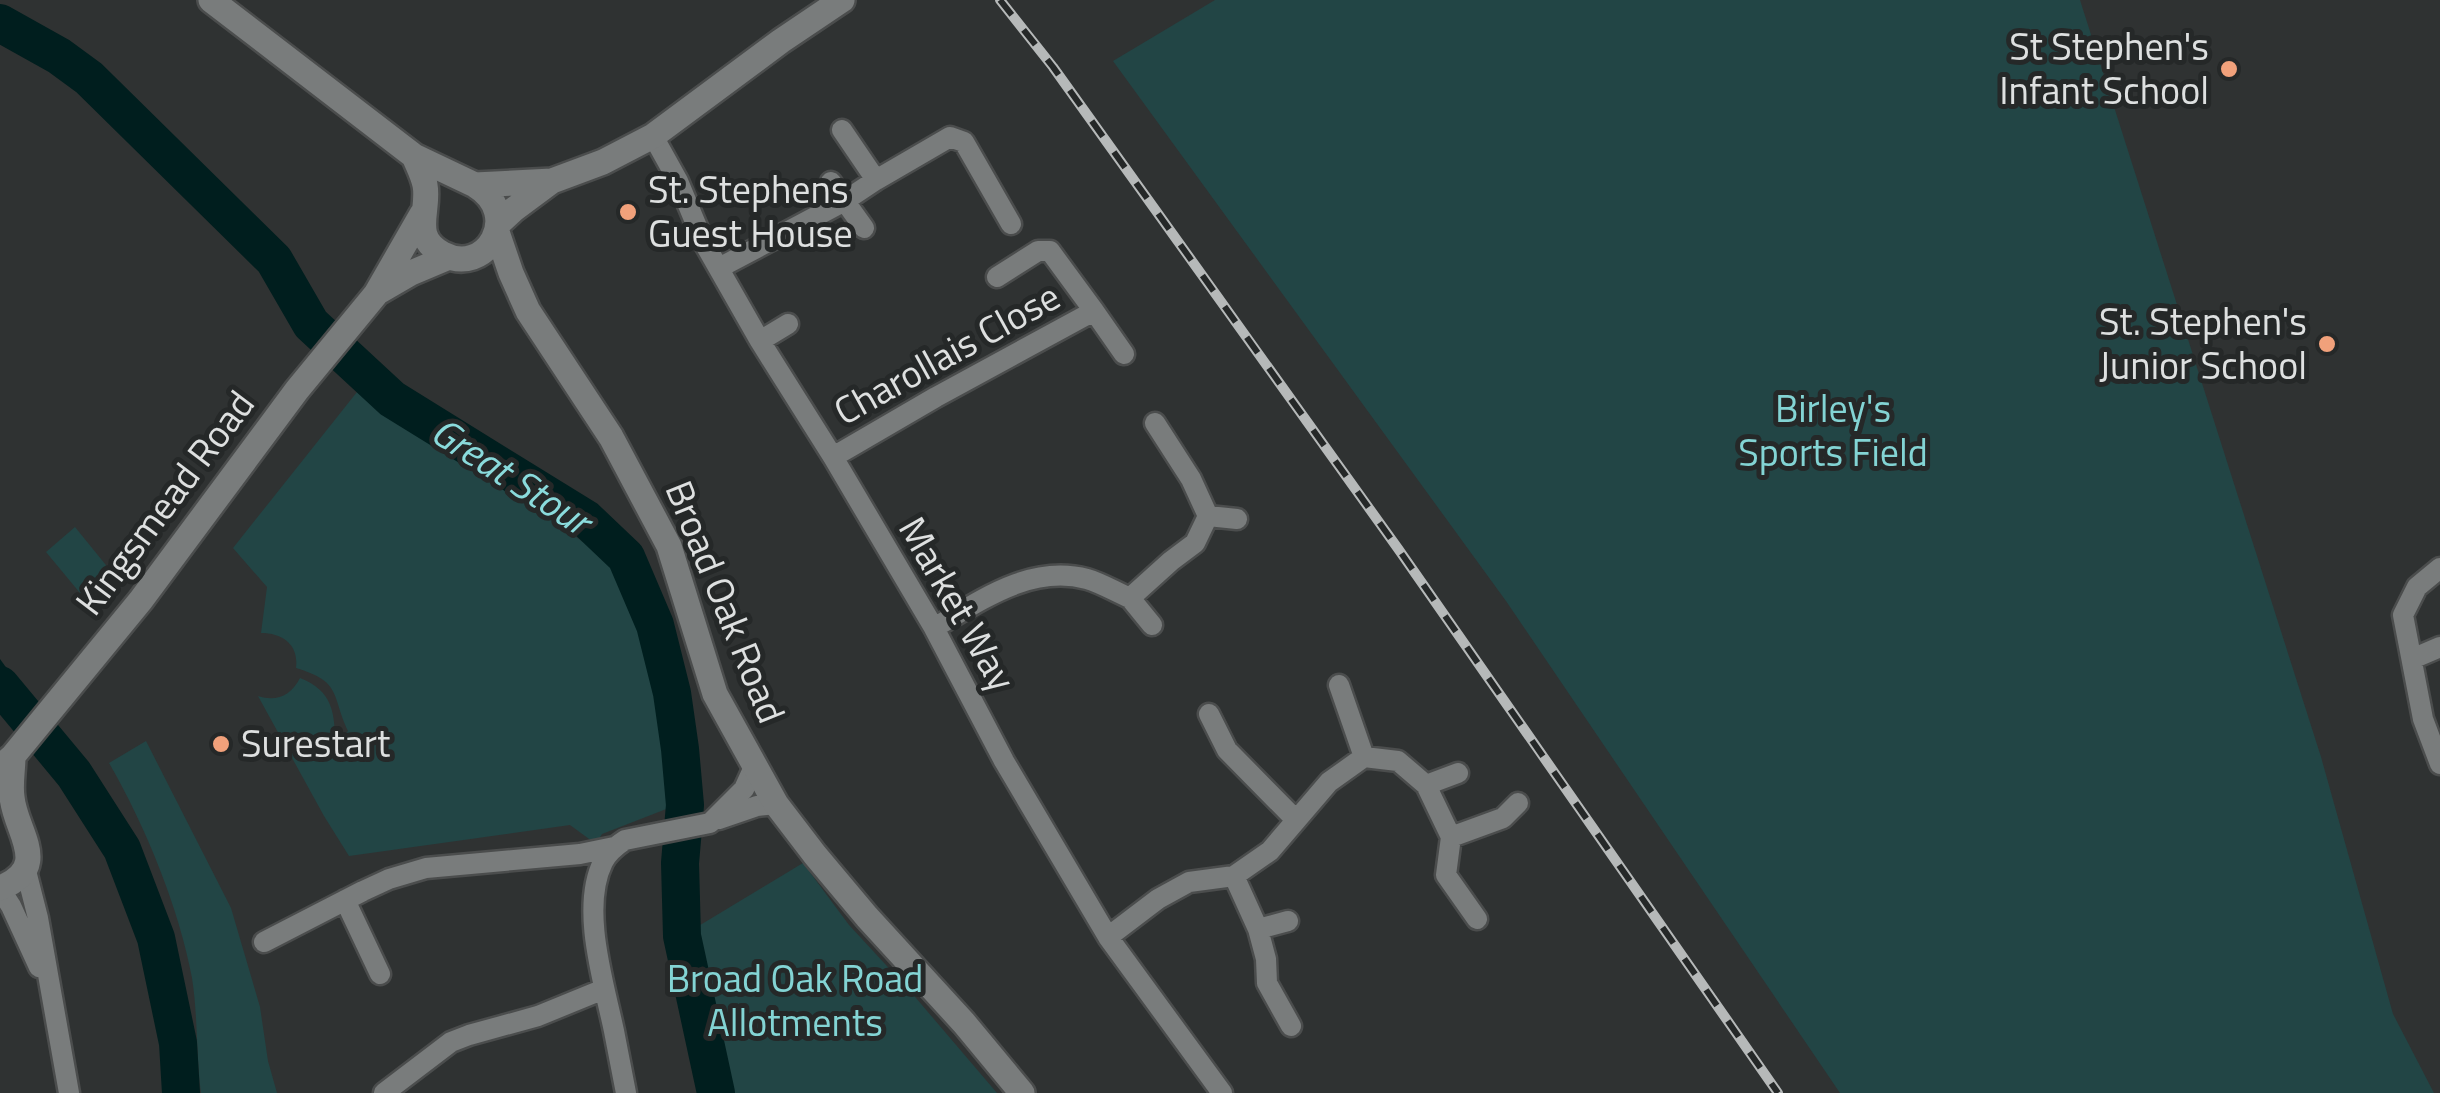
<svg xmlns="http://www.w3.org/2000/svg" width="2440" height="1093" viewBox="0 0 2440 1093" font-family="'Titillium Web',sans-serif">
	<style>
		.green { fill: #224545 }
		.water { fill: #001e1e }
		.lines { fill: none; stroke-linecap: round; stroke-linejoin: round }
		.river { stroke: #001e1e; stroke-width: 38 }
		.street-casing { stroke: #4b4d4d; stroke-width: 25 }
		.secondary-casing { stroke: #4b4d4d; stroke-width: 30 }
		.street { stroke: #797c7c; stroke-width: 20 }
		.secondary { stroke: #797c7c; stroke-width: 25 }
		.rail-casing { stroke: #b6b9b9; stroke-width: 10 }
		.rail { stroke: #252828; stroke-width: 6; stroke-dasharray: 19; stroke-linecap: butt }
		.poi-dot { fill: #f1a17b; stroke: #252828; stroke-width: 4 }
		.labels { text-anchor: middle; stroke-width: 10; stroke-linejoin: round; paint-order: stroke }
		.poi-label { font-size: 38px; fill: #dee0e0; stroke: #252828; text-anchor: end }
		.street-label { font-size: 38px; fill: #dee0e0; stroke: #252828 }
		.park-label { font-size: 38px; fill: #83d4d4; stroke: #252828 }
		.water-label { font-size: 40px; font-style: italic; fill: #8adbdc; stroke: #252828 }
	</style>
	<rect width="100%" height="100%" fill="#2f3232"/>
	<path class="green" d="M1215 0H2080L2321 757 2393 1014 2434 1093H1840L1506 601 1113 61Z
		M357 392 419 429 602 555 630 587 655 660 674 806 602 834 596 844 570 825 349 856 324 816 258 696C276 702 291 696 300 678 333 691 335 713 335 745L348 731C331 694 342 682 296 668 299 645 283 633 261 633L267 587 233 548Z
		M75 527 114 575 85 599 46 552Z
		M146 741 231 908 260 1007 268 1061 277 1093H201C196 1055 198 1016 192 978 179 908 145 825 109 763Z
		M803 863 849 925 910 991 997 1093H722L710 1048 687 933Z"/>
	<path class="water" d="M0 659 44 720 29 738 0 706Z"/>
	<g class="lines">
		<path class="river" d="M0 23 59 56 89 78 274 260 311 324 392 399 586 519 626 557 655 625 672 693 680 749 685 805 680 863 682 936 716 1093
			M0 685 74 774 122 849 156 938 178 1043 181 1093"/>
		<g class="street-casing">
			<path id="street" d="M842 130 876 180
				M653 136 678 181 703 241 760 341 833 457 934 628 1004 761 1108 937 1222 1093
				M831 182 864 228
				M719 268 843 202 876 180 950 137 964 142 1011 224
				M1094 311 1124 354
				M760 341 788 324
				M833 457 936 397 1094 311 1050 251H1038L997 277
				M1208 516 1237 519
				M2440 568 2417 587 2403 615 2423 719 2440 764
				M1130 598 1152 625
				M934 628C980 601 1030 564 1087 579 1101 583 1116 592 1130 598L1171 561 1195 543 1208 516 1191 479 1155 423
				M2412 659 2440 647
				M1339 685 1364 757
				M1209 714 1227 750 1296 820
				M1426 785 1458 773
				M719 819 757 806 776 804
				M1451 837 1503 818 1518 803
				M25 867 38 918 69 1093
				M1234 876 1258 929 1266 959 1267 983 1291 1026
				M0 889 11 906 39 967
				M345 900 380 974
				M1258 929 1288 921
				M1108 937 1158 899 1189 882 1234 876 1270 851 1329 782 1364 757 1398 761 1426 785 1451 837 1446 875 1477 919
				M264 942 363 891 389 879 426 868 580 854 614 847
				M384 1093 451 1042 469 1035 538 1016 604 989
				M626 1093C622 1072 618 1052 614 1031 604 983 580 908 603 862 608 852 616 846 625 840L710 823 744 789 754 767"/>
		</g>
		<g class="secondary-casing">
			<path id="secondary" d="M211 0 414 156 475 185 552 181
				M414 156C418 166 423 175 425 185 430 211 410 237 443 254 485 277 524 215 475 185
				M498 224 513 210 552 181 603 162 653 136 781 41 842 0
				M497 232 511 273 528 311 611 437 669 546 715 694 776 804 815 855 867 917 964 1023 1022 1093
				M380 291 411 273 449 257
				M0 767 13 756 141 600 297 390 376 294 422 214
				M0 888C53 867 15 832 12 797 10 784 13 770 13 756"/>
		</g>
		<use href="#street" class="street"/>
		<use href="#secondary" class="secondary"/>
		<g class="rail-casing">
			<path id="rail" d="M1000 0 1053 67 1399 550 1778 1093"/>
		</g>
		<use href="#rail" class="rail"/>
	</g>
	<g class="poi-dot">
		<circle cx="2229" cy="69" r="10"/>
		<circle cx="628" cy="212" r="10"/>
		<circle cx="2327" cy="344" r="10"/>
		<circle cx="221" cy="744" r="10"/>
	</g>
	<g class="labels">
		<g class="poi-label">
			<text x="2209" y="60">St Stephen's<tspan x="2209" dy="44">Infant School</tspan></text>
			<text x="648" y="203" text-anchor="start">St. Stephens<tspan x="648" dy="44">Guest House</tspan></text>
			<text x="2307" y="335">St. Stephen's<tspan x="2307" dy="44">Junior School</tspan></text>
			<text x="241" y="757" text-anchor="start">Surestart</text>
		</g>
		<g class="street-label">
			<text transform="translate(947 354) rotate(-29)" y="13">Charollais Close</text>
			<text transform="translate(165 503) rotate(-53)" y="13">Kingsmead Road</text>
			<text transform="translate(725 602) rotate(68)" y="13">Broad Oak Road</text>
			<text transform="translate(957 604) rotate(60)" y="13">Market Way</text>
		</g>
		<g class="park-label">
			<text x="1833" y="422">Birley's<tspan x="1833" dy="44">Sports Field</tspan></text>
			<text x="795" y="992">Broad Oak Road<tspan x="795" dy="44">Allotments</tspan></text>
		</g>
		<g class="water-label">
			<text transform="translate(511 476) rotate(33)" y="14">Great Stour</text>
		</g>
	</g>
</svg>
